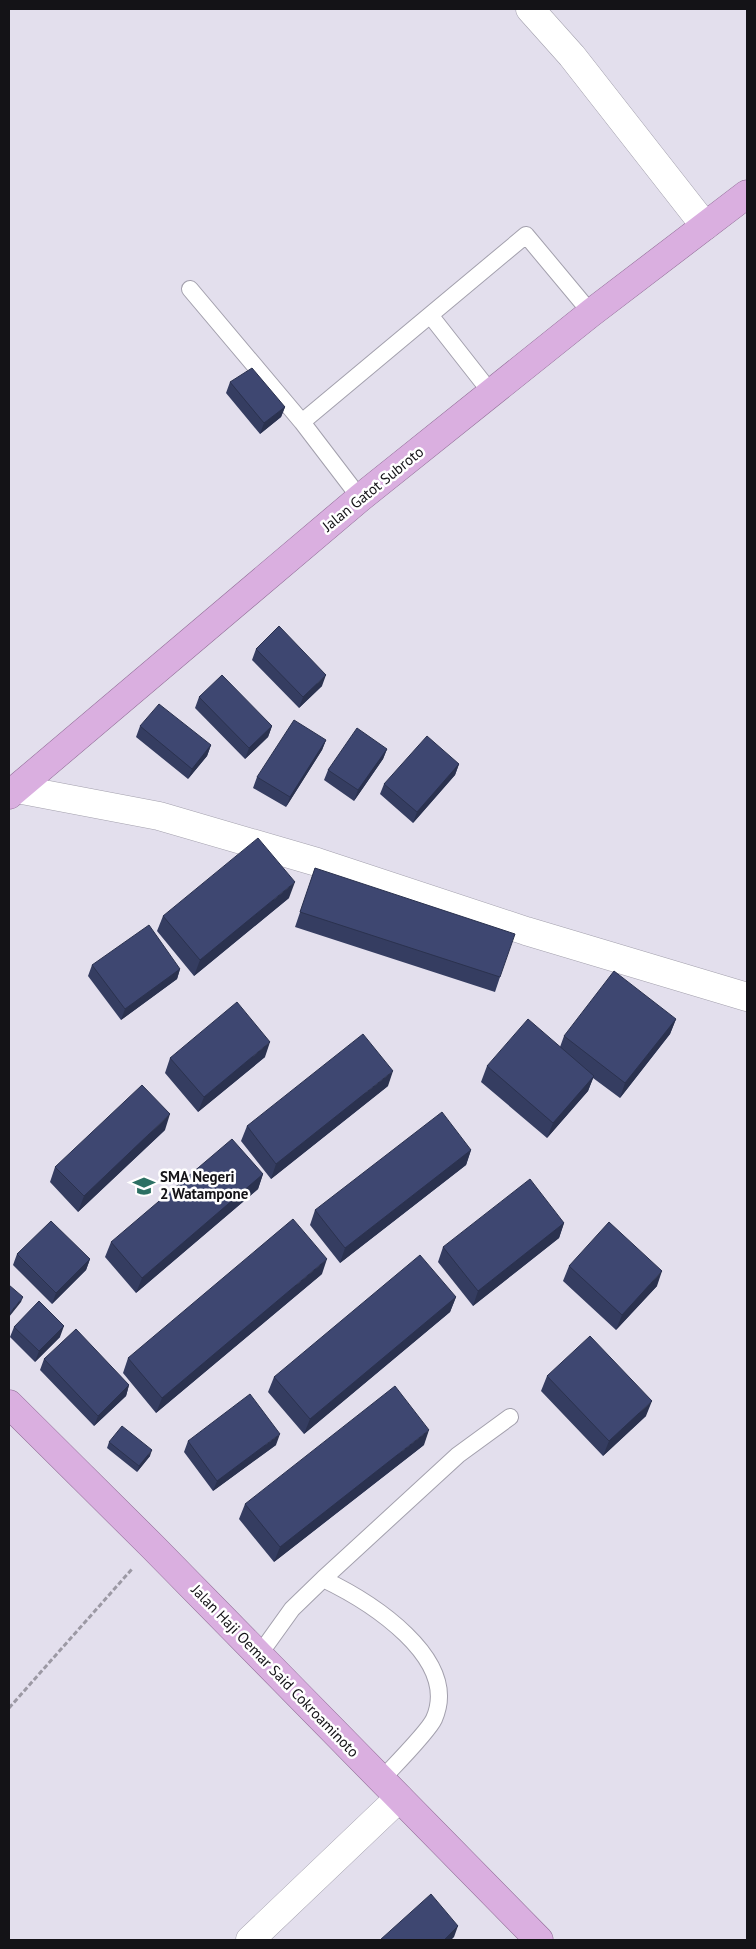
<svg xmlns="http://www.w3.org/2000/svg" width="756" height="1949" viewBox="0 0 756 1949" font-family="'PT Sans',sans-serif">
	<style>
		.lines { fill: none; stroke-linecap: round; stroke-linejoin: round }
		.service-casing { stroke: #a3a0ad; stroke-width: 18 }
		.minor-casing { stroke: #a3a0ad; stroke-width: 29 }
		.trunk-casing { stroke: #8e6b94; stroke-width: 29 }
		.path { stroke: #9c99a4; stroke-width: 3; stroke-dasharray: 5 2.5; stroke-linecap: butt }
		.service { stroke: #fff; stroke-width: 16 }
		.minor { stroke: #fff; stroke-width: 28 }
		.trunk { stroke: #daafe0; stroke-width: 28 }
		.wall { fill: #353d61 }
		.shaded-wall { fill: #2b324f }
		.building { fill: #3e4771; stroke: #2b324f }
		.labels { text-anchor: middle; stroke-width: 5; stroke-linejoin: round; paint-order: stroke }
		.street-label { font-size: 15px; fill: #141317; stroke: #fff }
		.poi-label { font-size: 15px; font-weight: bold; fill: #141317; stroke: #fff; text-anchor: start }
	</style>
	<rect width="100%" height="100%" fill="#e3dfed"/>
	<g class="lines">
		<g class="service-casing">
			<path id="service" d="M190 289 302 422 360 498
				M430 315 492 394
				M302 422 526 235 591 313
				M323 1579 458 1455 510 1417
				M259 1655 292 1609 323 1579C369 1601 461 1658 434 1719 428 1732 393 1767 381 1780"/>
		</g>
		<g class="minor-casing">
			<path id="minor" d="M530 9 572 56 705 226
				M17 789 159 816 317 862 526 931 747 997
				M250 1940 399 1798"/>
		</g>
		<g class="trunk-casing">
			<path id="trunk" d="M9 795 360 498 591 313 747 194
				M9 1404 152 1546 539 1940"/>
		</g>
		<path class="path" d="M9 1708 132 1569"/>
		<use href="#service" class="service"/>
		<use href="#minor" class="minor"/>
		<use href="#trunk" class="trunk"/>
	</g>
	<path class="wall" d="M230 382 285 407 281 417 260 434 226 393Z
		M256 649 322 686 299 708 252 660Z
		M199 697 272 726 268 737 245 759 195 708Z
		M140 726 211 745 207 756 188 779 136 737Z
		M326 740 322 750 286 807 253 788 257 777Z
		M387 749 383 759 354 801 324 780 328 770Z
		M459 764 455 775 413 823 380 794 384 784Z
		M315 868 500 977 495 992 295 927Z
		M289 898 194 976 157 931 163 916Z
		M92 965 180 969 177 979 121 1020 88 976Z
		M676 1019 670 1034 620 1098 593 1078 588 1091 547 1138 481 1082 487 1066 560 1047 564 1036Z
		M265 1057 198 1112 165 1073 170 1058Z
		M388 1086 271 1179 241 1141 247 1126Z
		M165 1130 78 1212 50 1182 55 1167Z
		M471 1150 466 1165 340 1263 310 1225 315 1210Z
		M263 1174 258 1189 136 1293 105 1257 111 1242Z
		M564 1223 559 1238 473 1306 438 1262 443 1247Z
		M17 1254 90 1259 86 1270 52 1304 13 1265Z
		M569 1266 657 1286 616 1330 563 1281Z
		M322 1274 156 1413 123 1373 128 1358Z
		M456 1297 450 1312 304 1434 268 1392 274 1377Z
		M14 1327 60 1337 35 1362 10 1337Z
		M44 1359 129 1385 126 1396 94 1426 40 1370Z
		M547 1376 646 1416 603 1456 541 1391Z
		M188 1441 276 1445 213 1491 184 1452Z
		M109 1442 150 1456 137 1472 107 1448Z
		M424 1445 274 1562 239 1519 245 1504Z"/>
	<path class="shaded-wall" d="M285 407 281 417 260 434 264 423Z
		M326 675 322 686 299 708 303 697Z
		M272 726 268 737 245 759 249 748Z
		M326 740 322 750 286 807 290 797Z
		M211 745 207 756 188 779 192 769Z
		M387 749 383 759 354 801 358 790Z
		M459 764 455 775 413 823 417 812Z
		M295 882 289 898 194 976 200 960Z
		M180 969 177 979 121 1020 125 1009Z
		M676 1019 670 1034 620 1098 625 1083Z
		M270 1042 265 1057 198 1112 204 1097Z
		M393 1071 388 1086 271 1179 276 1164Z
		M594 1076 588 1091 547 1138 553 1123Z
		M170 1114 165 1130 78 1212 84 1196Z
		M471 1150 466 1165 340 1263 345 1248Z
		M263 1174 258 1189 136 1293 142 1278Z
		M564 1223 559 1238 473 1306 478 1291Z
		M90 1259 86 1270 52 1304 56 1293Z
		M327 1259 322 1274 156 1413 162 1398Z
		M662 1271 657 1286 616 1330 622 1315Z
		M23 1297 21 1302 9 1317V1314Z
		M456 1297 450 1312 304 1434 310 1419Z
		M64 1326 60 1337 35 1362 39 1351Z
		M129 1385 126 1396 94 1426 98 1416Z
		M652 1401 646 1416 603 1456 609 1441Z
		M429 1430 424 1445 274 1562 280 1547Z
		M280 1434 276 1445 213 1491 217 1481Z
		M152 1450 150 1456 137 1472 139 1466Z
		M458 1926 454 1937 451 1940H444Z"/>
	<path class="building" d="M252 368 285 407 264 423 230 382Z
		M279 626 326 675 303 697 256 649Z
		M222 675 272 726 249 748 199 697Z
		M159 704 211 745 192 769 140 726Z
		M294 720 326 740 290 797 257 777Z
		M357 728 387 749 358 790 328 770Z
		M427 736 459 764 417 812 384 784Z
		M258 838 295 882 200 960 163 916Z
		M315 868 515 934 500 977 300 912Z
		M149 925 180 969 125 1009 92 965Z
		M614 971 676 1019 625 1083 564 1036Z
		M237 1002 270 1042 204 1097 170 1058Z
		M528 1019 594 1076 553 1123 487 1066Z
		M363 1034 393 1071 276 1164 247 1126Z
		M142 1085 170 1114 84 1196 55 1167Z
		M442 1112 471 1150 345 1248 315 1210Z
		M232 1139 263 1174 142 1278 111 1242Z
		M530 1179 564 1223 478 1291 443 1247Z
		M293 1219 327 1259 162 1398 128 1358Z
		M51 1221 90 1259 56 1293 17 1254Z
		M609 1222 662 1271 622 1315 569 1266Z
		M420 1255 456 1297 310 1419 274 1377Z
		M9 1285 23 1297 9 1314Z
		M39 1301 64 1326 39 1351 14 1327Z
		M76 1329 129 1385 98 1416 44 1359Z
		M590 1336 652 1401 609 1441 547 1376Z
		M395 1386 429 1430 280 1547 245 1504Z
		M250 1394 280 1434 217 1481 188 1441Z
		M122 1426 152 1450 139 1466 109 1442Z
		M431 1894 458 1926 444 1940H380Z"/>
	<defs>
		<g id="school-bare" transform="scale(1.725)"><path d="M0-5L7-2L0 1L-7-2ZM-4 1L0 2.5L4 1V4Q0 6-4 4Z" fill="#2c7063" stroke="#fff" stroke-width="2.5" paint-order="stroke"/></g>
	</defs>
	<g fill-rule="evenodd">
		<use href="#school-bare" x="144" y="1186"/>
	</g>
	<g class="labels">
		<g class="street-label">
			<text transform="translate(373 489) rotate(-39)" y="5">Jalan Gatot Subroto</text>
			<text transform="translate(275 1671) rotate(46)" y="5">Jalan Haji Oemar Said Cokroaminoto</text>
		</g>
		<g class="poi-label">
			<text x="160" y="1182">SMA Negeri<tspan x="160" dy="17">2 Watampone</tspan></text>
		</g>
	</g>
	<rect width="756" height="1949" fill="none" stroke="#141317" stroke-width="20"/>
</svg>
